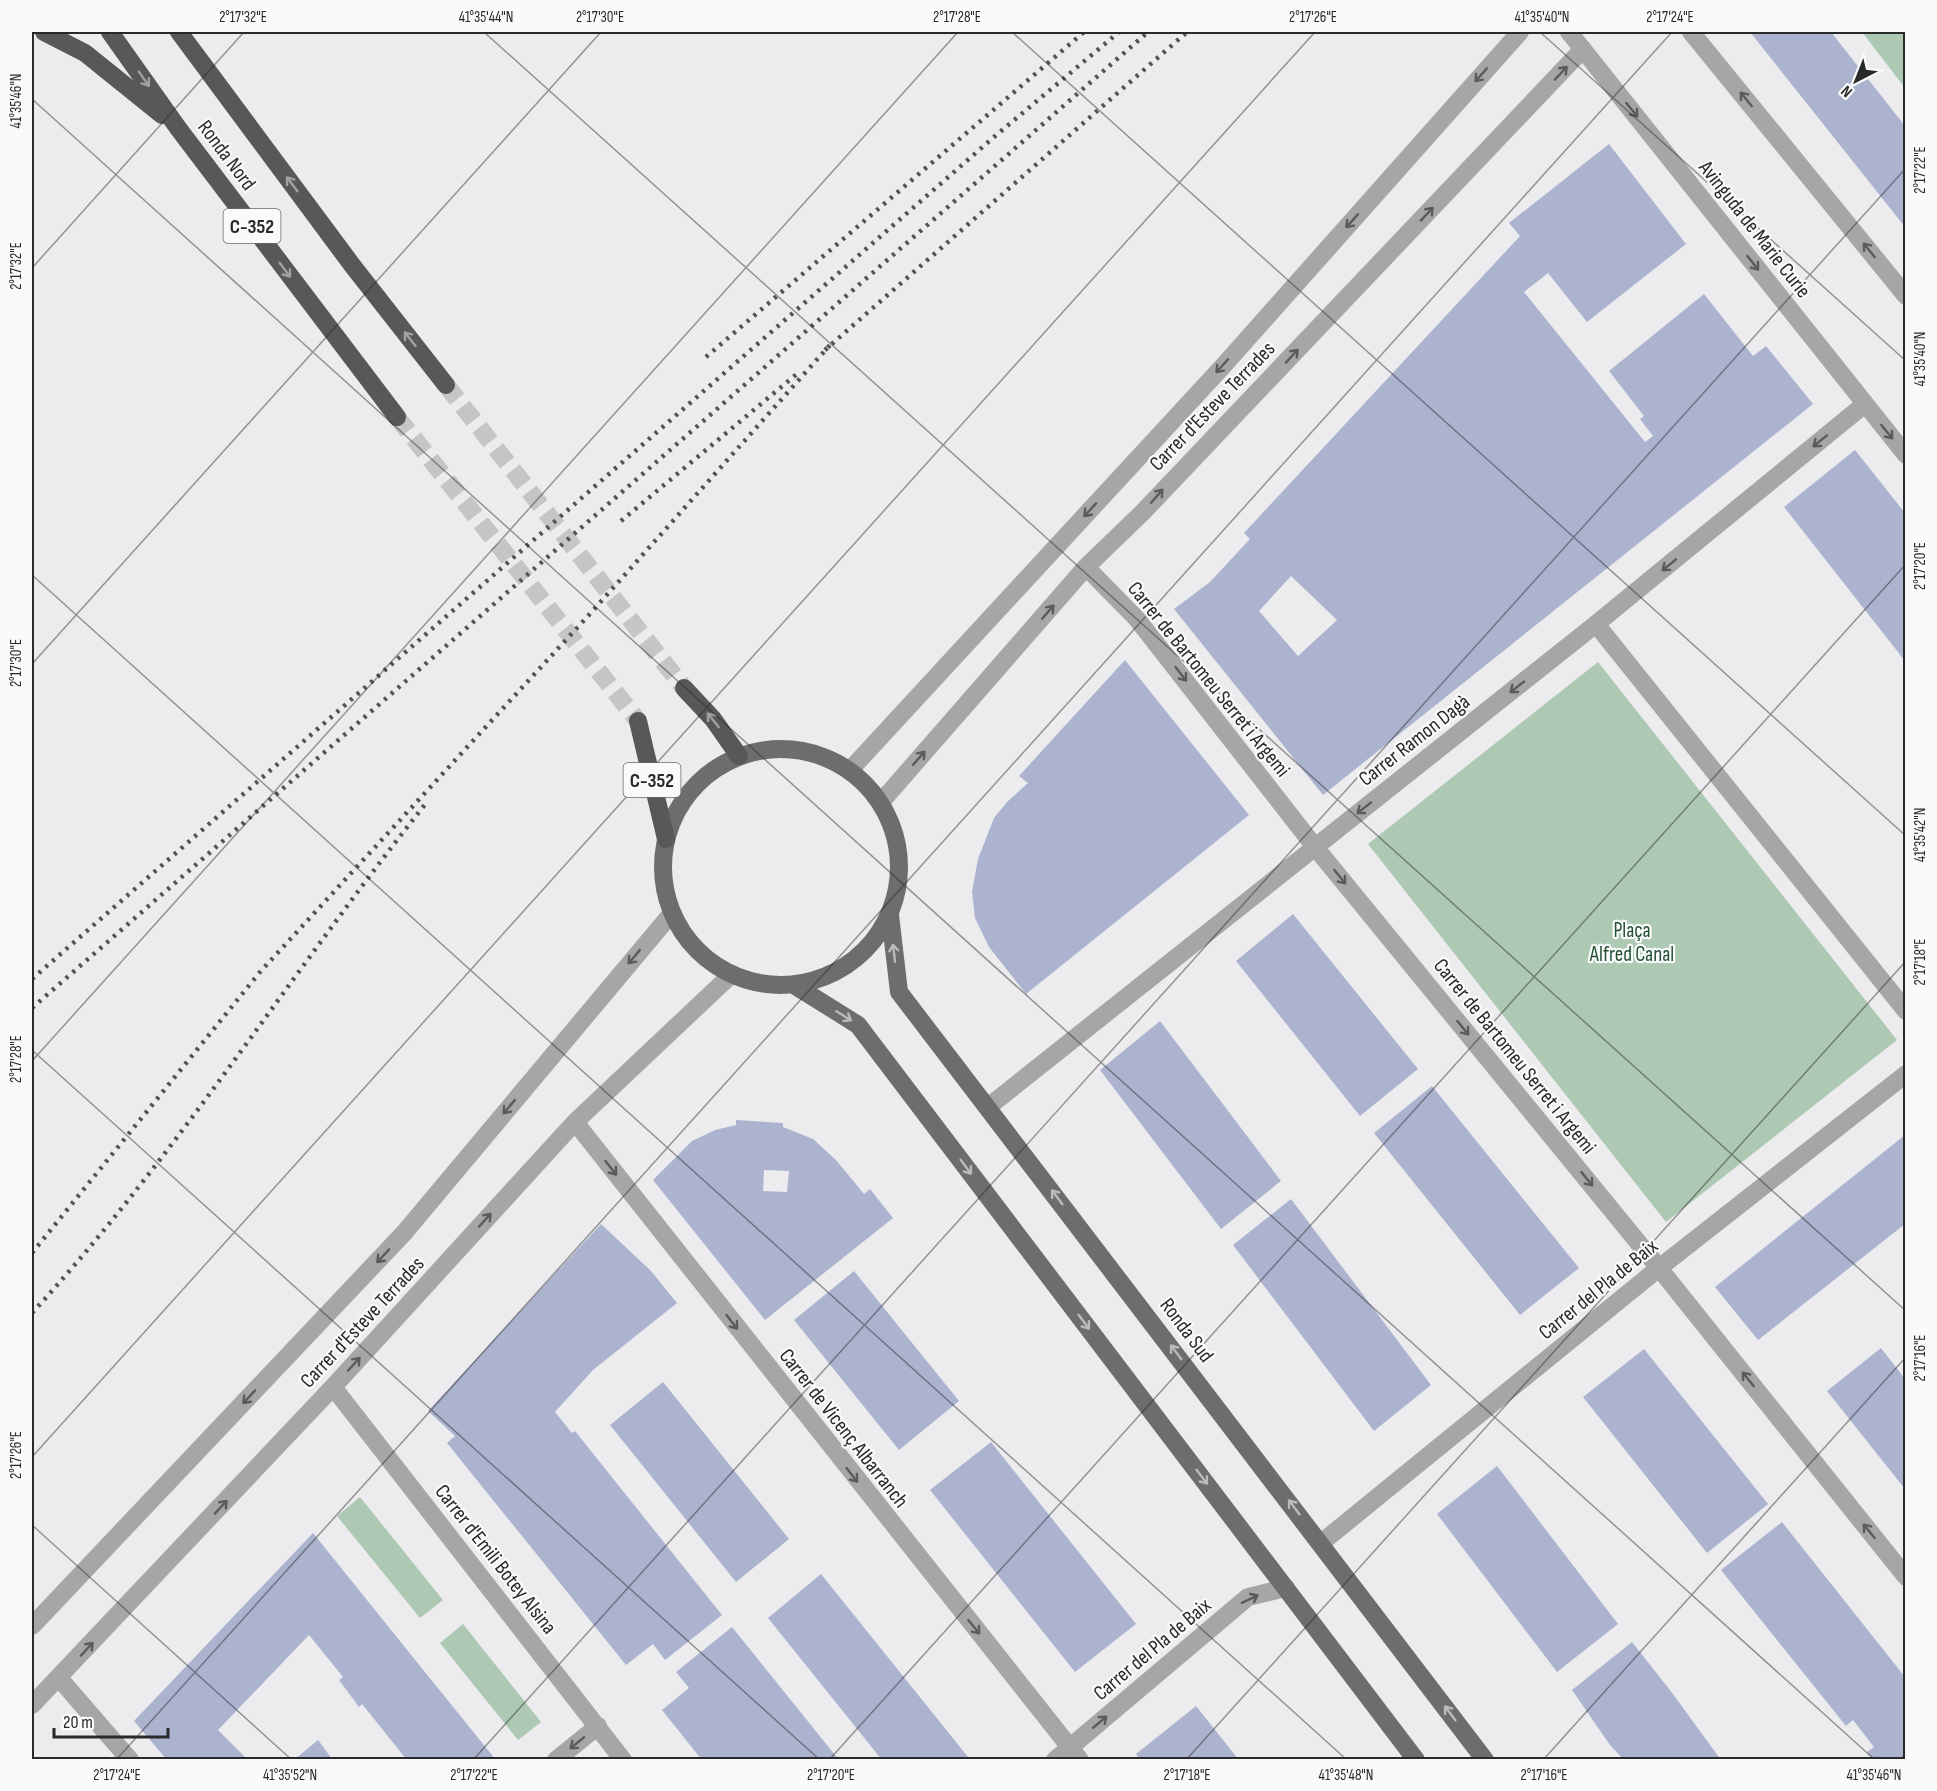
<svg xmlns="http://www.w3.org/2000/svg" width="1937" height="1791" viewBox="0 0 1937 1791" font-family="'Sofia Sans Condensed',sans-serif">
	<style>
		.green { fill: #adc8b3 }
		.building { fill: #acb3cf; fill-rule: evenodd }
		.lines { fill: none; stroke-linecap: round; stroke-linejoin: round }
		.highway-tunnel { stroke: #c5c5c7; stroke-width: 18; stroke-dasharray: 18 9; stroke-linecap: butt }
		.minor { stroke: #a7a6a6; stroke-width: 18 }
		.major { stroke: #6e6c6c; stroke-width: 18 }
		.highway { stroke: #595858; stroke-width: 18 }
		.rail { stroke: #525353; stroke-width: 4.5; stroke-dasharray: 3 6; stroke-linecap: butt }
		.oneway { stroke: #5b5b5b }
		.oneway2 { stroke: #a1a1a1 }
		.oneway3 { stroke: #bababb }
		.ticks { fill: none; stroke: #282929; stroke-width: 1.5; stroke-opacity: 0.45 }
		.labels { text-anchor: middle; stroke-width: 4.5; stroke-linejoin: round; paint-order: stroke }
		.shield { fill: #f9fafb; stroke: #676868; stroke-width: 1.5 }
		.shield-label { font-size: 20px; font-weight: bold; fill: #282929 }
		.street-label { font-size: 21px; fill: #282929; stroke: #f9fafb }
		.park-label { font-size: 21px; fill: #235032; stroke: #f9fafb }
		.neatline { fill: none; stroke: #282929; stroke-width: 2 }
		.ticks-label { font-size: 15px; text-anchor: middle; fill: #282929 }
	</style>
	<rect width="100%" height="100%" fill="#ececee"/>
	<path class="green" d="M1862 32H1905V88Z
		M1598 662 1897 1040 1666 1222 1368 844Z
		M360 1497 443 1600 420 1618 337 1516Z
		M463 1624 541 1722 518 1740 440 1643Z"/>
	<path class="building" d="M1750 32H1831L1905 126V227Z
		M1609 144 1686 244 1587 322 1548 273 1524 292 1645 442 1653 436 1640 419 1644 416 1609 371 1704 294 1753 356 1766 346 1813 404 1323 795 1174 609 1210 582 1250 539 1244 533 1520 236 1509 223ZM1291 576 1337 620 1298 656 1259 611Z
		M1855 450 1905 513V661L1784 507Z
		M1125 660 1249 815 1026 994 989 947 975 918 972 892 978 859 994 818 1007 802 1028 783 1019 776Z
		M1293 914 1418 1069 1360 1116 1236 961Z
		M1160 1021 1281 1181 1221 1229 1100 1070Z
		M1432 1086 1579 1268 1520 1315 1374 1133Z
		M736 1120 783 1123V1127L813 1139 836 1160 864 1194 870 1189 893 1218 765 1320 653 1180 692 1141 715 1130 736 1125ZM764 1170 789 1171 787 1192 763 1191Z
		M1905 1135V1224L1758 1340 1715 1287Z
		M1291 1199 1431 1385 1374 1431 1233 1245Z
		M601 1224 651 1271 677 1303 593 1370 555 1412 572 1433 575 1431 722 1615 665 1660 653 1644 626 1665 447 1443 455 1436 428 1411Z
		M854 1271 959 1401 899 1450 794 1320Z
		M1881 1348 1905 1379V1489L1827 1391Z
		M1644 1349 1768 1504 1707 1553 1583 1397Z
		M663 1382 789 1539 736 1582 610 1425Z
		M991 1442 1136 1624 1075 1672 930 1490Z
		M1497 1466 1618 1624 1557 1672 1437 1514Z
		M1782 1522 1905 1677V1760H1873L1867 1752 1874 1747 1853 1720 1846 1726 1721 1570Z
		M313 1533 416 1661 496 1760H407L362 1704 359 1707 339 1680 343 1677 309 1635 218 1730 248 1760H167L134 1721Z
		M821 1574 968 1757 964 1760H882L768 1618Z
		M732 1627 839 1760H702L662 1710 689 1688 676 1672Z
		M1632 1642 1673 1694 1721 1760H1624L1610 1745 1572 1690Z
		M1196 1706 1239 1760H1140L1136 1754Z
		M318 1740 333 1760H294Z"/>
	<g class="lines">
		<path class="highway-tunnel" d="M446 385 684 688
			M397 417 638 721"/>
		<path class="minor" d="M1569 32 1906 455
			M1691 32 1906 296
			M1086 567 1137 619 1315 847 1659 1268 1906 1577
			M1596 624 1906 1011
			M850 770 1224 365 1520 32
			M881 802 1086 567 1143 512 1583 49
			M988 1107 1596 624 1865 404
			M575 1122 1080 1760
			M333 1387 623 1760
			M1321 1543 1659 1268 1906 1074
			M32 1626 404 1233 672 913
			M59 1678 130 1760
			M32 1705 333 1387 575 1122 732 974
			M556 1760 598 1726
			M1055 1760 1248 1597 1286 1588"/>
		<path class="major" d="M663 867a118 118 0 1 1 236 0a118 118 0 1 1-236 0Z
			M890 915 899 992 1485 1760
			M794 985 858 1025 1416 1760"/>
		<path class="highway" d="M44 32 85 53 162 115
			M110 32 178 128 397 417
			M179 32 352 265 446 385
			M684 688 713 719 739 756
			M638 721 666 839"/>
		<path class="rail" d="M825 350 1187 32
			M706 357 1084 32
			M621 521 798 373
			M32 979 994 137 1119 32
			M32 1008 1148 32
			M32 1253 260 972 588 616 830 345
			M32 1313C178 1154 292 971 427 802"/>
	</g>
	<defs><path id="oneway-shaft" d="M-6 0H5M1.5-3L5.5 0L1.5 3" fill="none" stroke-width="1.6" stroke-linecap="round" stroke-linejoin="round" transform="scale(1.5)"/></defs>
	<g class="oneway">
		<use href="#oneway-shaft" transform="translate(1561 73) rotate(-47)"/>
		<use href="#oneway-shaft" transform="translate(1481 75) rotate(132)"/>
		<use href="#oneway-shaft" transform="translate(1746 99) rotate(-129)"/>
		<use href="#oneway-shaft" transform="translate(1632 110) rotate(51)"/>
		<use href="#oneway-shaft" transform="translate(1427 214) rotate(-47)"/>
		<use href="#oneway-shaft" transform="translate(1352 221) rotate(132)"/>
		<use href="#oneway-shaft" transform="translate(1869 250) rotate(-129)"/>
		<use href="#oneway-shaft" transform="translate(1753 263) rotate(52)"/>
		<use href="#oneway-shaft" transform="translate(1292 356) rotate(-47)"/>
		<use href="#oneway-shaft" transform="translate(1222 366) rotate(132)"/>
		<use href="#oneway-shaft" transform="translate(1887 432) rotate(51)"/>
		<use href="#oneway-shaft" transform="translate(1820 441) rotate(141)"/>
		<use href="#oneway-shaft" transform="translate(1157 496) rotate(-49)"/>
		<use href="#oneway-shaft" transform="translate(1090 510) rotate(133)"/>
		<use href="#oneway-shaft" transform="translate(1669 565) rotate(141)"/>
		<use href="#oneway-shaft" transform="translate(1048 612) rotate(-49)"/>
		<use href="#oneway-shaft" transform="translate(1181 674) rotate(52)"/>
		<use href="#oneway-shaft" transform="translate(1517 687) rotate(142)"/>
		<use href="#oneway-shaft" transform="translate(919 758) rotate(-49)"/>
		<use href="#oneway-shaft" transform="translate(1364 808) rotate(142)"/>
		<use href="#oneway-shaft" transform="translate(1340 877) rotate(51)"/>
		<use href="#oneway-shaft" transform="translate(634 957) rotate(130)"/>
		<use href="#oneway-shaft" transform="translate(1463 1028) rotate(51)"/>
		<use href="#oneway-shaft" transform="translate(509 1107) rotate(130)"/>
		<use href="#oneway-shaft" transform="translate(611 1168) rotate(52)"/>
		<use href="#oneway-shaft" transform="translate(1587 1179) rotate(51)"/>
		<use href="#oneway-shaft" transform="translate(485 1220) rotate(-48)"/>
		<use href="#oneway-shaft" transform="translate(383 1256) rotate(133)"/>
		<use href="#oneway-shaft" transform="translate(732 1322) rotate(52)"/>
		<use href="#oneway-shaft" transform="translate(354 1364) rotate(-48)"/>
		<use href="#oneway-shaft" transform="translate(1748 1379) rotate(-129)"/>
		<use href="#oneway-shaft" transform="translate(249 1397) rotate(133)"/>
		<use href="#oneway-shaft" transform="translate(852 1475) rotate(52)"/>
		<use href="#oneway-shaft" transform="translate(221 1507) rotate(-47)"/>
		<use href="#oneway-shaft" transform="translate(1869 1531) rotate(-129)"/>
		<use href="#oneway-shaft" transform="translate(1250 1599) rotate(-25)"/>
		<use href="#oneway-shaft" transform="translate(974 1627) rotate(51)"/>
		<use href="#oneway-shaft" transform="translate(87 1649) rotate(-47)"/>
		<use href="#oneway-shaft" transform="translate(1100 1722) rotate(-40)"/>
		<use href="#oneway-shaft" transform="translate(577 1743) rotate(141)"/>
	</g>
	<g class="oneway2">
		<use href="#oneway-shaft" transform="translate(144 79) rotate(55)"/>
		<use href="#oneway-shaft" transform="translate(292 184) rotate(-127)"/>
		<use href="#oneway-shaft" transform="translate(285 270) rotate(53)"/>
		<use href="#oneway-shaft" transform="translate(410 339) rotate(-128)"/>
		<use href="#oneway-shaft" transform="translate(713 720) rotate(-129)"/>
	</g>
	<g class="oneway3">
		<use href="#oneway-shaft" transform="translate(894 953) rotate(-97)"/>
		<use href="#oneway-shaft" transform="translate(844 1016) rotate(32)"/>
		<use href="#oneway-shaft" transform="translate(966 1167) rotate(53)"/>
		<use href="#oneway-shaft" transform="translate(1057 1197) rotate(-127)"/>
		<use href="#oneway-shaft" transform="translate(1084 1322) rotate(53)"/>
		<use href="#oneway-shaft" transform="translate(1176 1352) rotate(-127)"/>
		<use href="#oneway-shaft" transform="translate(1202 1477) rotate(53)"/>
		<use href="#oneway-shaft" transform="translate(1294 1507) rotate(-127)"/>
		<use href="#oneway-shaft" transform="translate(1450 1713) rotate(-127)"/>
	</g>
	<path class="ticks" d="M484 32 1906 1311M1012 32 1906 836M1540 32 1906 361M32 99 1875 1760M32 268 244 32M32 575 1347 1760M32 664 601 32M32 1050 820 1760M32 1061 958 32M32 1457 1315 32M32 1525 292 1760M116 1760 1672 32M473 1760 1906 168M829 1760 1906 564M1186 1760 1906 961M1543 1760 1906 1357M1900 1760 1906 1753"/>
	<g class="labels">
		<g class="shield">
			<rect x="223.5" y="209" width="57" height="34" rx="4.5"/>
			<rect x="623.5" y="763" width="57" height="34" rx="4.5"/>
		</g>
		<g class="shield-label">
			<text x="252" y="233">C-352</text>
			<text x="652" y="787">C-352</text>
		</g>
		<g class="street-label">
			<text transform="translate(227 155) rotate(53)" y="7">Ronda Nord</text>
			<text transform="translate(1755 229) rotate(52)" y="7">Avinguda de Marie Curie</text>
			<text transform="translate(1212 406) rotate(-46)" y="7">Carrer d'Esteve Terrades</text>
			<text transform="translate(1209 679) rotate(51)" y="7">Carrer de Bartomeu Serret i Argemi</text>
			<text transform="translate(1414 740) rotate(-38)" y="7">Carrer Ramon Dagà</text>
			<text transform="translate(1515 1056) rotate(51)" y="7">Carrer de Bartomeu Serret i Argemi</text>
			<text transform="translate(1598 1289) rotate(-39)" y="7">Carrer del Pla de Baix</text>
			<text transform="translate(362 1322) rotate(-47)" y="7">Carrer d'Esteve Terrades</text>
			<text transform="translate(1187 1330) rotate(53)" y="7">Ronda Sud</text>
			<text transform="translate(844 1428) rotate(52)" y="7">Carrer de Vicenç Albarranch</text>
			<text transform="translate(496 1559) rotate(52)" y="7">Carrer d'Emili Botey Alsina</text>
			<text transform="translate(1152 1649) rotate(-40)" y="7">Carrer del Pla de Baix</text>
		</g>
		<g class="park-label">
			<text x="1632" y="937">Plaça<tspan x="1632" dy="24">Alfred Canal</tspan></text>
		</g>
	</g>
	<rect width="1937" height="1791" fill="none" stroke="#f9fafb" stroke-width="66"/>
	<g transform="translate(1856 81) rotate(222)" stroke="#f9fafb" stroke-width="4.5" paint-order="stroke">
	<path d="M0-4.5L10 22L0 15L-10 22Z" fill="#282929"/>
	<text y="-9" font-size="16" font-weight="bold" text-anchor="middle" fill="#282929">N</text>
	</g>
	<path d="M54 1728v9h114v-9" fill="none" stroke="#282929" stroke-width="3"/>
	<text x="63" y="1728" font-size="18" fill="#282929" stroke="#f9fafb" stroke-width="4.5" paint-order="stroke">20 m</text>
	<rect x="33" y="33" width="1871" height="1725" class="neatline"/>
	<g class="ticks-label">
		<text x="243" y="22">2°17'32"E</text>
		<text x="486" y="22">41°35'44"N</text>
		<text x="600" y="22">2°17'30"E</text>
		<text x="957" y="22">2°17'28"E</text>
		<text x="1313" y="22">2°17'26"E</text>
		<text x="1542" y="22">41°35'40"N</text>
		<text x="1670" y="22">2°17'24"E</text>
		<text transform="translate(16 101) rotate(-90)" y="5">41°35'46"N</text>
		<text transform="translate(1920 170) rotate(-90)" y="5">2°17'22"E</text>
		<text transform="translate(16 266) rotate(-90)" y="5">2°17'32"E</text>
		<text transform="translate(1920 359) rotate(-90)" y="5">41°35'40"N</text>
		<text transform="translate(1920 566) rotate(-90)" y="5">2°17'20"E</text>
		<text transform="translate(16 663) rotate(-90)" y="5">2°17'30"E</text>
		<text transform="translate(1920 835) rotate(-90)" y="5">41°35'42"N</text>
		<text transform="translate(1920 962) rotate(-90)" y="5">2°17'18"E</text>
		<text transform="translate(16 1059) rotate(-90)" y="5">2°17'28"E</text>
		<text transform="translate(1920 1358) rotate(-90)" y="5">2°17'16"E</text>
		<text transform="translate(16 1455) rotate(-90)" y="5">2°17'26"E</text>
		<text x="117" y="1780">2°17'24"E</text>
		<text x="290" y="1780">41°35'52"N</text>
		<text x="474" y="1780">2°17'22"E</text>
		<text x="831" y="1780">2°17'20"E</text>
		<text x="1187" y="1780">2°17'18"E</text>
		<text x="1346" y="1780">41°35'48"N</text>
		<text x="1544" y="1780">2°17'16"E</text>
		<text x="1874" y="1780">41°35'46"N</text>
	</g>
</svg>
